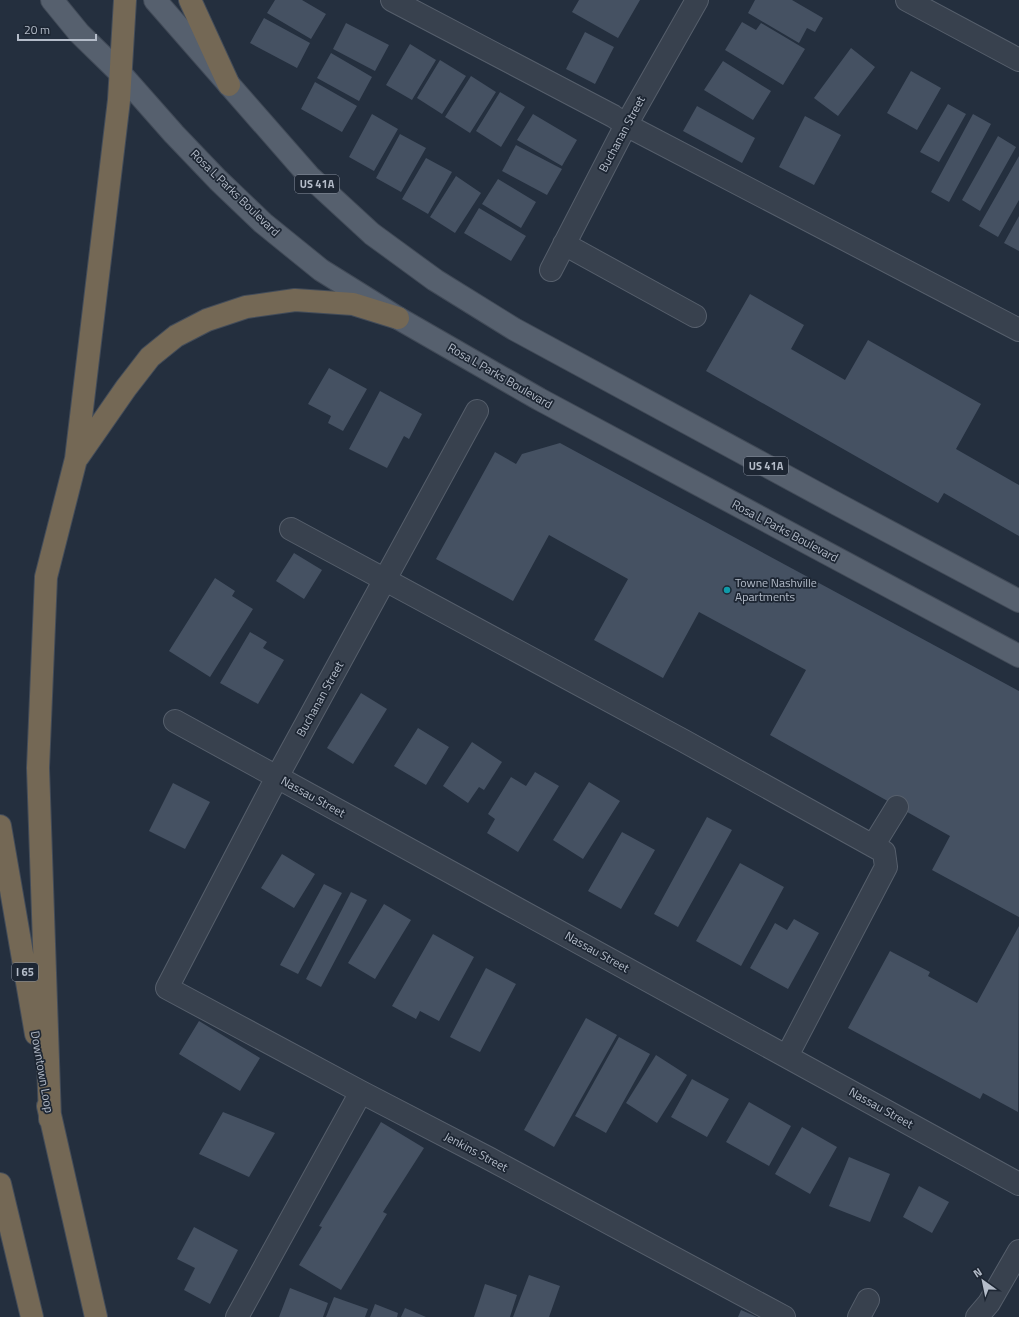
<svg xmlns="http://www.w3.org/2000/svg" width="1019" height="1317" viewBox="0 0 1019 1317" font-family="'Titillium Web',sans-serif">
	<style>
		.building { fill: #455162 }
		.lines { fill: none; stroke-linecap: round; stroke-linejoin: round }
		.minor-casing { stroke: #565f6c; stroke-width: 24 }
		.major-casing { stroke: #414a57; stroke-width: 24 }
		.highway-casing { stroke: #434c59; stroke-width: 24 }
		.minor { stroke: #38414e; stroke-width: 22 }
		.major { stroke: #56606e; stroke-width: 22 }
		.highway { stroke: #746855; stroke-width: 22 }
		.culture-dot { fill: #0f9aa8; stroke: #1d2633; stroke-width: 1.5 }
		.labels { text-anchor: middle; stroke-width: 3.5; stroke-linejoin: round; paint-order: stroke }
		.shield { fill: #1d2633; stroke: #878f9c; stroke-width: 1 }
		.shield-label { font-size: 11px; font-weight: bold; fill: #b4bcc9 }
		.street-label { font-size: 12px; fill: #b4bcc9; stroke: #1d2633 }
		.poi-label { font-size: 12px; fill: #b4bcc9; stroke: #1d2633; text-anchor: start }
	</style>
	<rect width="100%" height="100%" fill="#242f3e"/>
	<path class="building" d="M275 0H302L326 14 311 39 267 13Z
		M579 0H640L618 38 572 12Z
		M755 0H792L823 18 815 32 807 28 799 43 748 13Z
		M264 18 310 43 297 68 250 43Z
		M742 22 756 30 761 23 805 49 783 85 725 50Z
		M346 23 389 45 375 71 333 49Z
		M585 32 614 47 595 84 566 69Z
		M410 44 436 60 412 100 386 85Z
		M851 48 875 67 838 116 814 98Z
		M331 53 372 77 359 101 317 78Z
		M440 60 466 76 442 114 417 98Z
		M723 61 771 91 753 120 704 90Z
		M911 71 941 88 917 130 887 113Z
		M471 76 496 92 470 133 445 117Z
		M315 82 357 106 342 132 301 109Z
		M500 92 525 107 501 147 476 131Z
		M948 104 966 114 939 162 920 152Z
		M697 106 755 138 742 163 683 131Z
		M372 114 398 129 374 171 349 157Z
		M533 114 577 140 562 166 517 140Z
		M973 114 991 124 949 202 931 192Z
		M805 116 841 135 814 185 779 167Z
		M400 134 426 148 401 192 376 178Z
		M998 136 1016 147 980 211 962 200Z
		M516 145 562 169 547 195 502 171Z
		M1019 156V200L998 237 979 226Z
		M426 158 452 172 428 214 402 199Z
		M456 176 481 193 455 233 430 217Z
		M498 179 536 202 521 228 482 204Z
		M479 208 526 236 511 261 464 233Z
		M1019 216V251L1004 243Z
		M750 294 804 325 791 349 845 380 868 340 981 404 956 449 1019 485V536L944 493 938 503 706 371Z
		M329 368 367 389 343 431 328 423 331 416 308 404Z
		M380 391 422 414 409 439 404 436 387 468 349 449Z
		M560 443 1019 691V917L932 870 950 836 770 735 806 670 699 612 663 678 594 640 628 579 549 535 513 601 436 559 495 452 516 464 522 454Z
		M294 553 322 570 304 599 276 581Z
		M215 578 235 591 232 596 253 609 210 677 169 651Z
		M250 632 267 642 263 648 284 660 258 704 220 683Z
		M361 693 387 709 353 764 327 748Z
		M418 728 449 747 426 785 394 766Z
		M472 742 502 762 484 790 479 787 468 803 443 786Z
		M535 772 559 786 518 852 487 833 495 819 488 814 511 777 526 786Z
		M589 782 620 801 583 859 553 840Z
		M173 783 210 802 185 849 149 831Z
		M707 817 732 830 678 927 654 914Z
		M622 832 655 850 621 909 588 891Z
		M282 854 315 874 294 908 261 888Z
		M740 863 784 887 741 966 696 941Z
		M324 884 342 893 298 974 280 965Z
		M351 892 367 900 321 987 306 979Z
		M384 904 411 920 375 979 348 963Z
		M794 919 819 933 788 989 750 968 775 923 787 930Z
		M1019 926 1018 1112 983 1093 980 1099 848 1028 890 951 930 972 928 976 977 1003Z
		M433 934 474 957 439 1021 420 1011 416 1019 392 1006Z
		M486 968 516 984 480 1052 450 1037Z
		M586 1018 617 1035 554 1147 524 1130Z
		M199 1021 260 1058 240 1091 179 1054Z
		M619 1037 650 1054 606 1133 575 1116Z
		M656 1055 687 1075 657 1123 626 1103Z
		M692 1079 729 1099 707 1137 671 1117Z
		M749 1102 791 1126 769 1166 726 1142Z
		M223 1112 275 1133 249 1177 199 1154Z
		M381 1122 424 1148 383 1212 387 1214 341 1290 299 1265 322 1227 319 1226Z
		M802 1127 837 1147 810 1194 775 1174Z
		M849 1157 890 1174 870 1222 829 1206Z
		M919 1186 949 1202 932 1233 903 1217Z
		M194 1227 238 1250 210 1304 184 1290 195 1268 177 1259Z
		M529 1275 560 1286 549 1317H513Z
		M485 1284 517 1295 510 1317H474Z
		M290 1288 328 1303 323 1317H279Z
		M334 1297 368 1309 365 1317H326Z
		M375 1304 398 1313 397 1317H370Z
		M405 1308 426 1317H401Z
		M741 1310 757 1317H738Z"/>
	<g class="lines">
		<g class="minor-casing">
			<path id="minor" d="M392 0 613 116 626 125 1019 330
				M907 0 1019 60
				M564 244 695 316
				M551 270 626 125 697 0
				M477 411 277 777 167 988 361 1092 490 1159 784 1317
				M291 529 684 741 884 852 886 867 787 1056
				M175 721 1019 1184
				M873 846 897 807
				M237 1317 361 1092
				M859 1317 868 1300
				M977 1317 989 1303 1019 1251"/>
		</g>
		<g class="major-casing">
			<path id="major" d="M52 0 79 33 121 74 174 134 218 180 263 223 321 270 398 318 539 399 1019 656
				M155 0 309 176 372 234 435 280 514 329 837 504 1019 601"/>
		</g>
		<g class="highway-casing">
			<path id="highway" d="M190 0 229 85
				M78 457 126 388 150 357 176 336 207 320 246 307 295 300 353 304 398 318
				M0 826 36 1034
				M48 1106 96 1317
				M50 1119 38 768 46 577 76 459 119 100 125 0
				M0 1184 32 1317"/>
		</g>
		<use href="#minor" class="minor"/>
		<use href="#major" class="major"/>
		<use href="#highway" class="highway"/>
	</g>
	<circle class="culture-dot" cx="727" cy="590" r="4"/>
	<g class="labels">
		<g class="shield">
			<rect x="295" y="175" width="44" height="18" rx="3"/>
			<rect x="744" y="457" width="44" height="18" rx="3"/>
			<rect x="12" y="963" width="26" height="18" rx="3"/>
		</g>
		<g class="shield-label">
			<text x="317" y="188">US 41A</text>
			<text x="766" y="470">US 41A</text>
			<text x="25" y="976">I 65</text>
		</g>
		<g class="street-label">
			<text transform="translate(622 134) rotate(-62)" y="4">Buchanan Street</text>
			<text transform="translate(235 193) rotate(44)" y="4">Rosa L Parks Boulevard</text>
			<text transform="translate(500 376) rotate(30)" y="4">Rosa L Parks Boulevard</text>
			<text transform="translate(785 531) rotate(28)" y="4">Rosa L Parks Boulevard</text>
			<text transform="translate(320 699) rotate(-61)" y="4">Buchanan Street</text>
			<text transform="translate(313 797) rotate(29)" y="4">Nassau Street</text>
			<text transform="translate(597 952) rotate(29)" y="4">Nassau Street</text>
			<text transform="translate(42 1072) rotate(80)" y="4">Downtown Loop</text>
			<text transform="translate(881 1108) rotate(29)" y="4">Nassau Street</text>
			<text transform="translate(476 1152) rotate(28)" y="4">Jenkins Street</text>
		</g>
		<g class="poi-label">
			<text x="735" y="587">Towne Nashville<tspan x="735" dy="14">Apartments</tspan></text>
		</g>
	</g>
	<g transform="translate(983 1281) rotate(327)" stroke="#1d2633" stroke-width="3" paint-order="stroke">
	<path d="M0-3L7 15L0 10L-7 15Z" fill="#b4bcc9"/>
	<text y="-6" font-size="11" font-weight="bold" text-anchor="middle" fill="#b4bcc9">N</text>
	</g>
	<path d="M18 34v6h78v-6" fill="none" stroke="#b4bcc9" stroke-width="2"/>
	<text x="24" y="34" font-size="12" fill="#b4bcc9" stroke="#1d2633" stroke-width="3" paint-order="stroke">20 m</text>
</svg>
